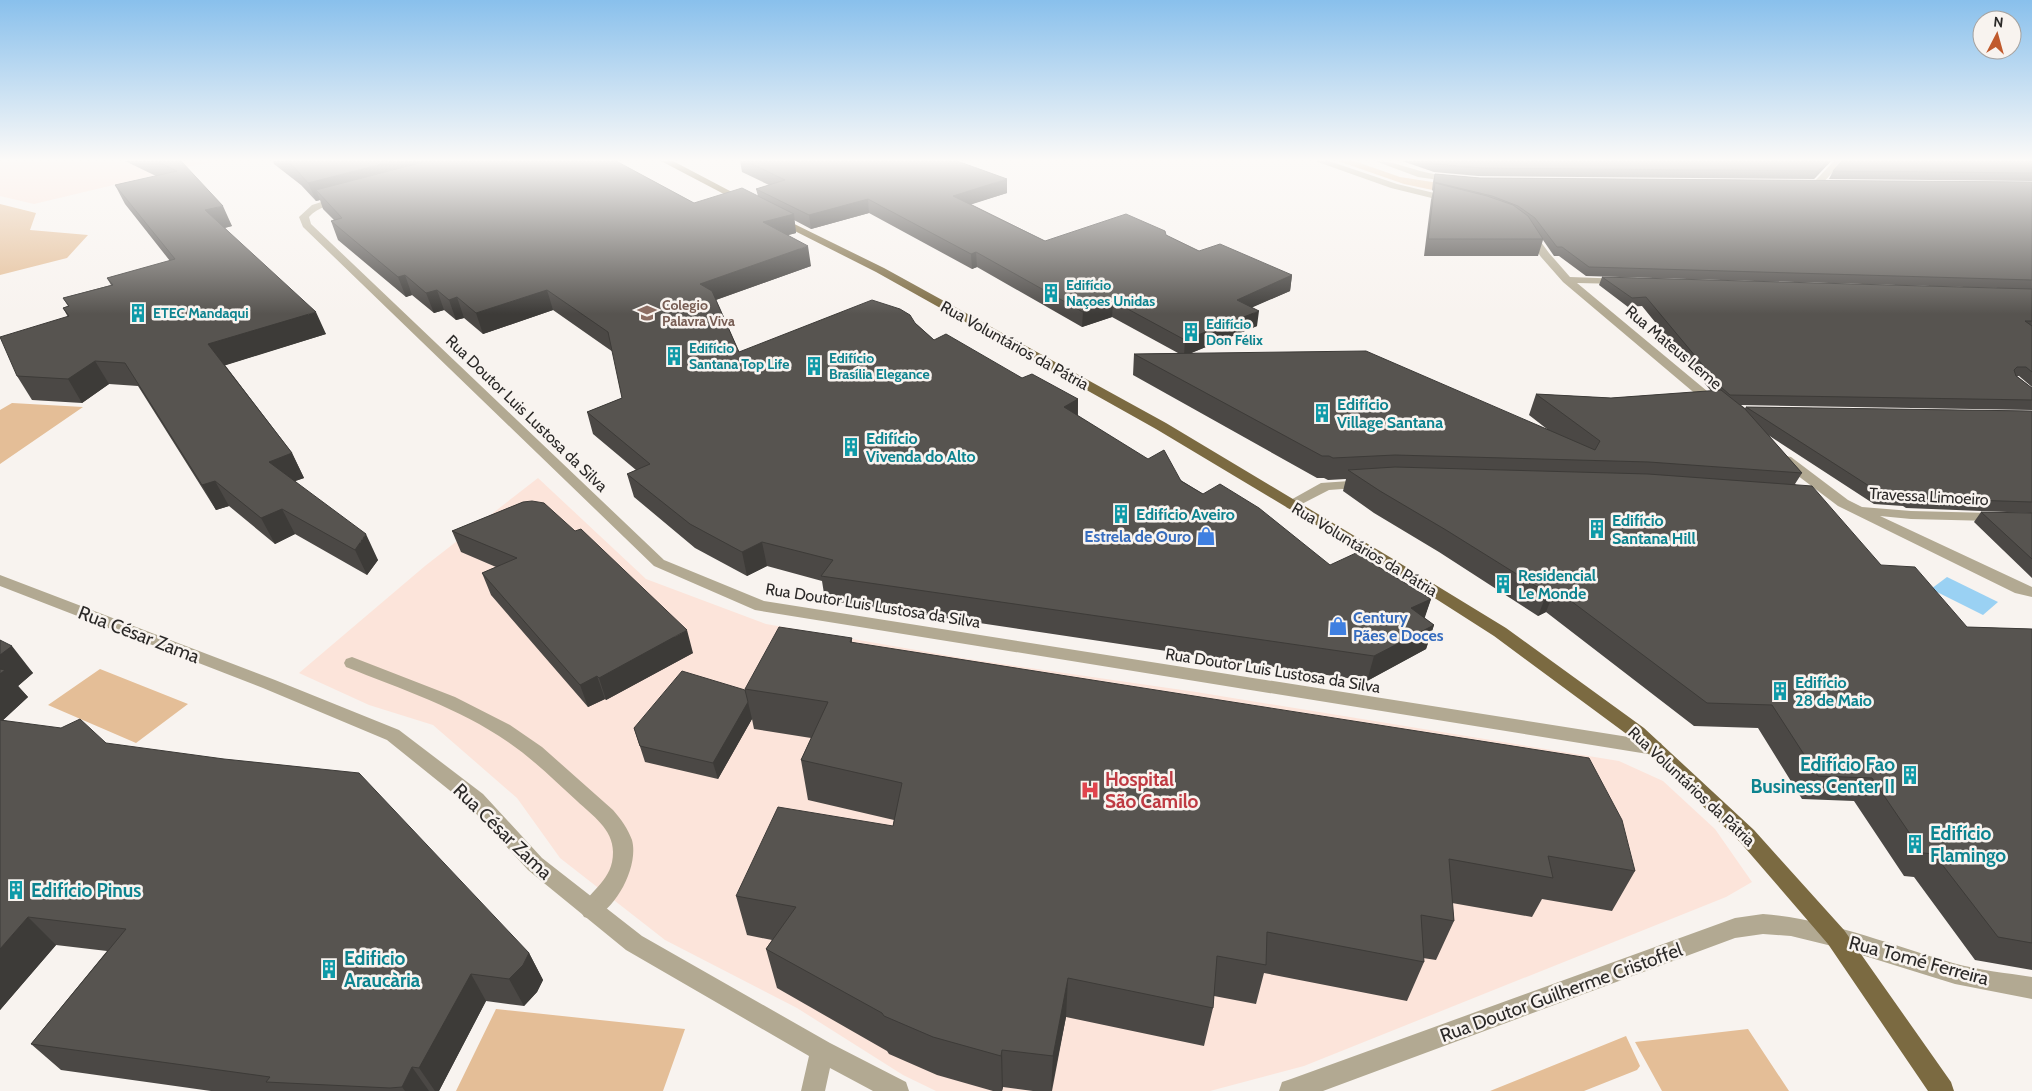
<svg xmlns="http://www.w3.org/2000/svg" width="2032" height="1091" viewBox="0 0 2032 1091" font-family="Cabin,sans-serif">
	<style>
		.medical { fill: #fce4da }
		.green { fill: #e4be97 }
		.water { fill: #9ad1f3 }
		.lines { fill: none; stroke-linecap: round; stroke-linejoin: round }
		.lane { fill: #b2a992; fill-rule: evenodd }
		.street { fill: #b2a992; fill-rule: evenodd }
		.primary { fill: #7b6a41; fill-rule: evenodd }
		.wall { fill: #4b4845 }
		.shaded-wall { fill: #3d3b38 }
		.building { fill: #575450; stroke: #3d3b38 }
		.labels { text-anchor: middle; stroke-width: 5; stroke-linejoin: round; paint-order: stroke }
		.far-culture-label { font-size: 14px; font-weight: bold; fill: #0d838f; stroke: #f8f3ef; text-anchor: start }
		.far-education-label { font-size: 14px; font-weight: bold; fill: #785e54; stroke: #f8f3ef; text-anchor: start }
		.street-label { font-size: 16px; fill: #2b2928; stroke: #f8f3ef }
		.culture-label { font-size: 16px; font-weight: bold; fill: #0d838f; stroke: #f8f3ef; text-anchor: start }
		.shop-label { font-size: 16px; font-weight: bold; fill: #366cbe; stroke: #f8f3ef; text-anchor: end }
		.near-street-label { font-size: 19px; fill: #2b2928; stroke: #f8f3ef }
		.near-culture-label { font-size: 19px; font-weight: bold; fill: #0d838f; stroke: #f8f3ef; text-anchor: start }
		.near-health-label { font-size: 19px; font-weight: bold; fill: #be3a42; stroke: #f8f3ef; text-anchor: start }
	</style>
	<rect width="100%" height="100%" fill="#f8f3ef"/>
	<path class="medical" d="M0 161H214L34 204 0 196Z
		M538 478 646 579 766 624 968 659 1196 692 1619 761 1663 781 1715 829 1752 882 1726 897 1304 1066 1210 1091H936L903 1075 797 1008 665 940 560 858 517 798 433 725 369 705 299 673 425 566Z"/>
	<path class="green" d="M1338 161H1354L1400 177 1458 186 1485 201 1404 184Z
		M0 204 36 213 30 230 88 235 67 258 0 275Z
		M12 403 83 407 0 464V410Z
		M100 669 188 704 136 743 48 705Z
		M496 1009 685 1029 663 1091H456Z
		M1748 1029 1789 1091H1662L1635 1042Z
		M1626 1036 1640 1066 1637 1070 1584 1091H1490Z"/>
	<path class="water" d="M1947 577 1998 602 1983 615 1931 589Z"/>
	<g class="lines">
		<path class="lane" d="M352 657 455 697 510 725 542 747 613 810C621 819 628 829 632 840 639 866 616 910 591 919L584 917 580 910C591 888 613 881 613 852 613 829 592 815 577 801 555 781 533 759 508 742 459 708 401 689 346 667L344 663 346 659Z"/>
		<path class="street" d="M1315 161H1329L1397 184 1455 198 1457 200 1452 203 1391 188Z
			M1375 161C1396 161 1414 171 1434 174 1442 175 1452 175 1457 179L1453 182 1418 177Z
			M1834 161H1843L1820 186H1814V182Z
			M340 196 345 199 343 201C331 205 318 207 309 217L311 224 664 560 764 601 1654 741 1661 743 1663 748 1661 753 1654 755 755 610 654 566 303 227 299 217 312 205Z
			M1529 229 1532 230 1549 253 1570 277 1625 279 1626 281 1621 284 1577 283 1719 401 1721 404 1719 407H1711L1563 282 1541 257 1524 232Z
			M1786 456 1791 457 1848 500 1862 507 1911 511 2032 514V522L1911 519 1880 516 2032 587V597L2015 593 1838 506 1781 463 1779 460 1781 457Z
			M1364 480 1369 481 1371 484 1369 487 1329 490 1292 509 1287 508 1285 505 1287 502 1321 483Z
			M0 575 275 680 399 730 483 794 542 858 642 936 830 1043 906 1082 909 1091H873L830 1068 825 1091H801L809 1056 626 950 528 870 469 806 387 740 263 688 0 586Z
			M1763 914C1828 919 1890 945 1953 963 1978 970 2006 973 2032 977V999L1955 984 1836 947 1791 936 1763 934 1735 938 1323 1091H1279L1282 1082 1291 1079 1735 918Z"/>
		<path class="primary" d="M661 161H673L749 201 744 204 741 203Z
			M778 216 884 268 1166 423 1393 559 1506 628 1644 728 1754 830 1844 930 1951 1082 1954 1091H1928L1828 944 1740 842 1632 738 1494 636 1383 565 1156 429 876 272 775 221V217Z"/>
	</g>
	<path class="wall" d="M125 161H181L232 226 225 228 326 334 225 365 292 453 304 478 295 481 378 560 367 575 295 534 275 544 229 506 216 510 138 386 109 384 82 403 32 400 17 376 68 317 63 308 68 306 63 298 111 285 107 278 170 261 125 204 115 185 156 176Z
		M273 161H616L694 203 758 196 756 189 769 185 742 172 740 161H957L1007 193 971 204 1045 241 1166 235 1199 251 1292 275 1290 291 1252 307 1257 326 1191 353 1547 429 1529 415 1536 394 1611 398 1711 391 1642 306 1628 307 1599 285 1602 277 2032 289V387L2019 376H2017L2032 388V410L1741 405 1745 408 1746 407 2032 411V513L1906 508 1903 506 1874 504 1768 435 1802 473 1795 484 1881 565 1967 627 2032 629V970L1975 960 1914 877 1904 876 1854 801 1802 799 1758 728 1694 726 1546 612 1538 616 1439 552 1374 513 1343 491 1346 479 1328 480 1324 478H1317L1133 375 1134 354 1178 353 1112 317 1082 327 977 267 972 269 869 213 811 229 794 220 796 233 788 235 811 266 716 300 739 352 915 323 934 340 1022 378 1078 399V416L1203 494 1330 565 1431 599 1424 618 1434 625 1426 649 1367 681 825 600 822 581 767 566 747 576 695 548 634 497 627 474 636 470 593 434 587 412 622 398 613 352 553 310 483 334 464 318 456 320 444 310 434 313 412 295 406 297 338 240 331 221 334 220 323 209 320 200 316 201 301 185 274 164Z
		M1402 161H1831L1814 179 1478 176 1434 172Z
		M2032 161V181L1829 179 1833 171Z
		M1435 174 1480 178 2032 182V289L1586 276 1559 256H1554L1543 240 1538 256H1424L1431 200 1433 191 1432 190 1433 182Z
		M523 502 693 653 606 700 605 699 588 707 491 595 482 573 496 567 461 552 452 531Z
		M1981 512 2032 513V578L1974 522Z
		M852 638V643L1635 871 1612 911 1542 899 1532 917 1452 903 1454 921 1436 960 1423 958 1424 962 1407 1001 1264 973 1256 1004 1214 996 1213 1008 1204 1046 1066 1017 1052 1091H1033L1003 1087 1002 1091H993L937 1075 889 1054 887 1051 777 988 766 949 772 940 747 935 736 896 893 826 894 820 808 800 801 760 811 738 754 729 752 719 718 779 645 762 634 728 745 690V689Z
		M0 640 33 673 18 686 28 697 3 720 106 743 529 953 543 980 537 992 524 1006 486 1001 439 1091H211L61 1070 31 1044 107 951 56 945 0 1010Z"/>
	<path class="shaded-wall" d="M394 161H468L316 190 320 200 316 201 308 183Z
		M1827 161H1831L1814 179 1818 171Z
		M1007 179V193L954 210 953 196Z
		M868 199 869 213 811 229 809 215Z
		M223 206 232 226 215 230 205 210Z
		M794 214 796 233 766 241 763 222Z
		M808 246 811 266 704 304 700 284Z
		M976 252 977 267 972 269 971 254Z
		M405 275 412 295 406 297 398 277Z
		M1292 275 1290 291 1235 315 1237 300Z
		M437 290 444 310 434 313 426 293Z
		M547 290 553 310 483 334 476 313Z
		M457 297 464 318 456 320 449 300Z
		M1113 301 1112 317 1082 327 1083 312Z
		M1259 311 1257 326 1184 356 1185 340Z
		M316 312 326 334 220 367 208 344Z
		M95 361 109 384 82 403 68 379Z
		M1078 399 1077 421 1064 407Z
		M292 453 304 478 281 486 269 462Z
		M215 481 229 506 216 510 202 485Z
		M282 509 295 534 275 544 261 518Z
		M366 534 378 560 367 575 355 550Z
		M762 542 767 566 747 576 742 552Z
		M1555 589 1546 612 1538 616 1547 593Z
		M1431 599 1423 623 1411 608Z
		M1434 625 1426 649 1367 681 1374 656Z
		M687 630 693 653 606 700 599 678Z
		M0 643 12 646 33 673 18 686 28 697 0 723Z
		M597 676 605 699 588 707 580 685Z
		M748 702 752 719 718 779 713 763Z
		M28 917 56 945 0 1010V949Z
		M529 953 543 980 537 992 524 1006 509 979Z
		M471 974 486 1001 439 1091H435L419 1068Z
		M1068 978 1066 1017 1051 1091 1053 1056Z
		M1002 1050 1003 1087 1002 1091 1001 1056Z
		M412 1067 429 1091H405L402 1087Z"/>
	<path class="building" d="M156 161H181L223 206 205 210 316 312 208 344 292 453 269 462 366 534 355 550 282 509 261 518 215 481 202 485 125 363 95 361 68 379 17 376 0 337 69 316 63 308 69 306 63 298 113 285 107 278 175 259 115 185 177 171Z
		M286 161H394L308 183 294 167Z
		M427 161H616L694 203 742 188 794 214 763 222 808 246 700 284 712 291 739 352 872 300 900 309 910 315 915 323 934 340 946 334 1022 378 1032 374 1078 399 1064 407 1148 459 1164 450 1181 481 1203 494 1220 484 1259 508 1330 565 1356 553 1431 599 1411 608 1434 625 1374 656 821 576 833 560 762 542 742 552 690 524 627 474 650 464 587 412 622 398 608 332 547 290 476 313 457 297 449 300 437 290 426 293 405 275 398 277 331 221 342 218 316 190Z
		M746 161H957L1007 179 953 196 1045 241 1126 214 1165 231 1166 235 1199 251 1220 244 1292 275 1237 300 1259 311 1185 340 1113 301 1083 312 976 252 971 254 868 199 809 215 756 189 785 180Z
		M1428 161H1827L1818 171 1480 168 1436 164Z
		M1842 161H2032V173L1833 171Z
		M1435 174 1480 178 2032 182V280L1589 267 1562 247H1557L1535 218 1518 206 1492 196 1434 182Z
		M1435 183 1487 196 1513 205 1528 216 1543 239H1428Z
		M1602 277 2032 289V321H2025L2032 326V372L2026 367H2017L2014 370 2016 376 2032 388V400L1730 395 1721 387 1646 297 1632 298Z
		M1366 351 1595 450 1600 441 1536 394 1611 398 1721 390 1745 409 1802 473 1649 462 1395 455 1333 458 1329 456H1322L1134 354Z
		M1746 407 2032 411V502L1912 498 1910 495 1880 493Z
		M1395 467 1648 474 1812 486 1881 565 1915 567 1967 627 2032 629V943L1998 937 1934 854 1923 853 1872 778 1818 776 1772 705 1707 703 1555 589 1547 593 1446 530 1380 491 1348 470Z
		M532 501 544 503 575 531 581 529 687 630 599 678 597 676 580 685 482 573 517 558 452 531 523 502Z
		M1981 512 2032 513V559Z
		M779 627 852 638 850 642 1589 758 1622 820 1635 871 1548 856 1553 878 1449 859 1454 921 1421 915 1424 962 1267 932 1266 965 1217 956 1213 1008 1068 978 1053 1056 1002 1050 1001 1056 933 1037 884 1016 882 1013 766 949 796 907 736 896 778 807 893 826 902 783 801 760 828 702 745 689Z
		M0 640 12 646 0 655Z
		M0 669 5 670 0 674Z
		M682 671 745 690 748 702 713 763 640 746 634 728Z
		M80 719 106 743 224 759 359 773 529 953 523 965 509 979 471 974 419 1068 412 1067 402 1087 390 1088 266 1082 270 1077 31 1044 126 929 28 917 0 949V720L61 728Z"/>
	<linearGradient id="sky" x2="0" y2="1"><stop stop-color="#89c0ec"/><stop offset="0.51" stop-color="#fcfaf8"/><stop offset="1" stop-color="#fcfaf8" stop-opacity="0"/></linearGradient>
	<rect width="2032" height="314" fill="url(#sky)"/>
	<defs>
		<g id="building-bare" transform="scale(1.5)"><path d="M-4-6H4V6H1V3H-1V6H-4ZM-2.5-4.3h1.7v1.8h-1.7ZM.8-4.3h1.7v1.8H.8ZM-2.5-1h1.7V.8h-1.7ZM.8-1h1.7V.8H.8Z" fill="#0f9aa8" stroke="#f8f3ef" stroke-width="2.5" paint-order="stroke"/></g>
		<g id="school-bare" transform="scale(1.5)"><path d="M0-5L7-2L0 1L-7-2ZM-4 1L0 2.5L4 1V4Q0 6-4 4Z" fill="#8d6e63" stroke="#f8f3ef" stroke-width="2.5" paint-order="stroke"/></g>
		<g id="shop-bare" transform="scale(1.5)"><path d="M-5-2.5h2.3a2.7 3.5 0 0 1 5.4 0H5L5.5 6h-11ZM-1.5-2.5h3a1.5 2.3 0 0 0-3 0Z" fill="#3f7fe0" stroke="#f8f3ef" stroke-width="2.5" paint-order="stroke"/></g>
		<g id="hospital-bare" transform="scale(1.5)"><path d="M-5-5h3v3.5h4V-5h3V5h-3V1.5h-4V5h-3Z" fill="#e0444e" stroke="#f8f3ef" stroke-width="2.5" paint-order="stroke"/></g>
	</defs>
	<g fill-rule="evenodd">
		<use href="#building-bare" x="1051" y="293"/>
		<use href="#building-bare" x="138" y="313"/>
		<use href="#school-bare" x="647" y="313"/>
		<use href="#building-bare" x="1191" y="332"/>
		<use href="#building-bare" x="674" y="356"/>
		<use href="#building-bare" x="814" y="366"/>
		<use href="#building-bare" x="1322" y="413"/>
		<use href="#building-bare" x="851" y="447"/>
		<use href="#building-bare" x="1121" y="514"/>
		<use href="#building-bare" x="1597" y="529"/>
		<use href="#shop-bare" x="1206" y="536"/>
		<use href="#building-bare" x="1503" y="584"/>
		<use href="#shop-bare" x="1338" y="626"/>
		<use href="#building-bare" x="1780" y="691"/>
		<use href="#building-bare" x="1910" y="775"/>
		<use href="#hospital-bare" x="1090" y="790"/>
		<use href="#building-bare" x="1915" y="844"/>
		<use href="#building-bare" x="16" y="890"/>
		<use href="#building-bare" x="329" y="969"/>
	</g>
	<g class="labels">
		<g class="far-culture-label">
			<text x="1066" y="290">Edifício<tspan x="1066" dy="16">Naçoes Unidas</tspan></text>
			<text x="153" y="318">ETEC Mandaqui</text>
			<text x="1206" y="329">Edifício<tspan x="1206" dy="16">Don Félix</tspan></text>
			<text x="689" y="353">Edifício<tspan x="689" dy="16">Santana Top Life</tspan></text>
			<text x="829" y="363">Edifício<tspan x="829" dy="16">Brasília Elegance</tspan></text>
		</g>
		<g class="far-education-label">
			<text x="662" y="310">Colegio<tspan x="662" dy="16">Palavra Viva</tspan></text>
		</g>
		<g class="street-label">
			<text transform="translate(1015 345) rotate(29)" y="6">Rua Voluntários da Pátria</text>
			<text transform="translate(1674 347) rotate(40)" y="6">Rua Mateus Leme</text>
			<text transform="translate(527 413) rotate(44)" y="6">Rua Doutor Luis Lustosa da Silva</text>
			<text transform="translate(1929 496) rotate(3)" y="6">Travessa Limoeiro</text>
			<text transform="translate(1365 549) rotate(31)" y="6">Rua Voluntários da Pátria</text>
			<text transform="translate(873 605) rotate(9)" y="6">Rua Doutor Luis Lustosa da Silva</text>
			<text transform="translate(1273 670) rotate(9)" y="6">Rua Doutor Luis Lustosa da Silva</text>
			<text transform="translate(1692 786) rotate(43)" y="6">Rua Voluntários da Pátria</text>
		</g>
		<g class="culture-label">
			<text x="1337" y="410">Edifício<tspan x="1337" dy="18">Village Santana</tspan></text>
			<text x="866" y="444">Edifício<tspan x="866" dy="18">Vivenda do Alto</tspan></text>
			<text x="1136" y="520">Edifício Aveiro</text>
			<text x="1612" y="526">Edifício<tspan x="1612" dy="18">Santana Hill</tspan></text>
			<text x="1518" y="581">Residencial<tspan x="1518" dy="18">Le Monde</tspan></text>
			<text x="1795" y="688">Edifício<tspan x="1795" dy="18">28 de Maio</tspan></text>
		</g>
		<g class="shop-label">
			<text x="1191" y="542">Estrela de Ouro</text>
			<text x="1353" y="623" text-anchor="start">Century<tspan x="1353" dy="18">Pães e Doces</tspan></text>
		</g>
		<g class="near-street-label">
			<text transform="translate(139 634) rotate(21)" y="7">Rua César Zama</text>
			<text transform="translate(503 831) rotate(44)" y="7">Rua César Zama</text>
			<text transform="translate(1919 960) rotate(15)" y="7">Rua Tomé Ferreira</text>
			<text transform="translate(1561 992) rotate(-20)" y="7">Rua Doutor Guilherme Cristoffel</text>
		</g>
		<g class="near-culture-label">
			<text x="1895" y="771" text-anchor="end">Edifício Fao<tspan x="1895" dy="22">Business Center II</tspan></text>
			<text x="1930" y="840">Edifício<tspan x="1930" dy="22">Flamingo</tspan></text>
			<text x="31" y="897">Edifício Pinus</text>
			<text x="344" y="965">Edificio<tspan x="344" dy="22">Araucària</tspan></text>
		</g>
		<g class="near-health-label">
			<text x="1105" y="786">Hospital<tspan x="1105" dy="22">São Camilo</tspan></text>
		</g>
	</g>
	<g transform="translate(1997 35) rotate(6)"><circle r="24" fill="#f8f3ef" stroke="#a6a29f"/>
	<path d="M0-4L9 19L0 12L-9 19Z" fill="#c05a2d"/>
	<text y="-8" font-size="14" font-weight="bold" text-anchor="middle" fill="#2b2928">N</text>
	</g>
</svg>
